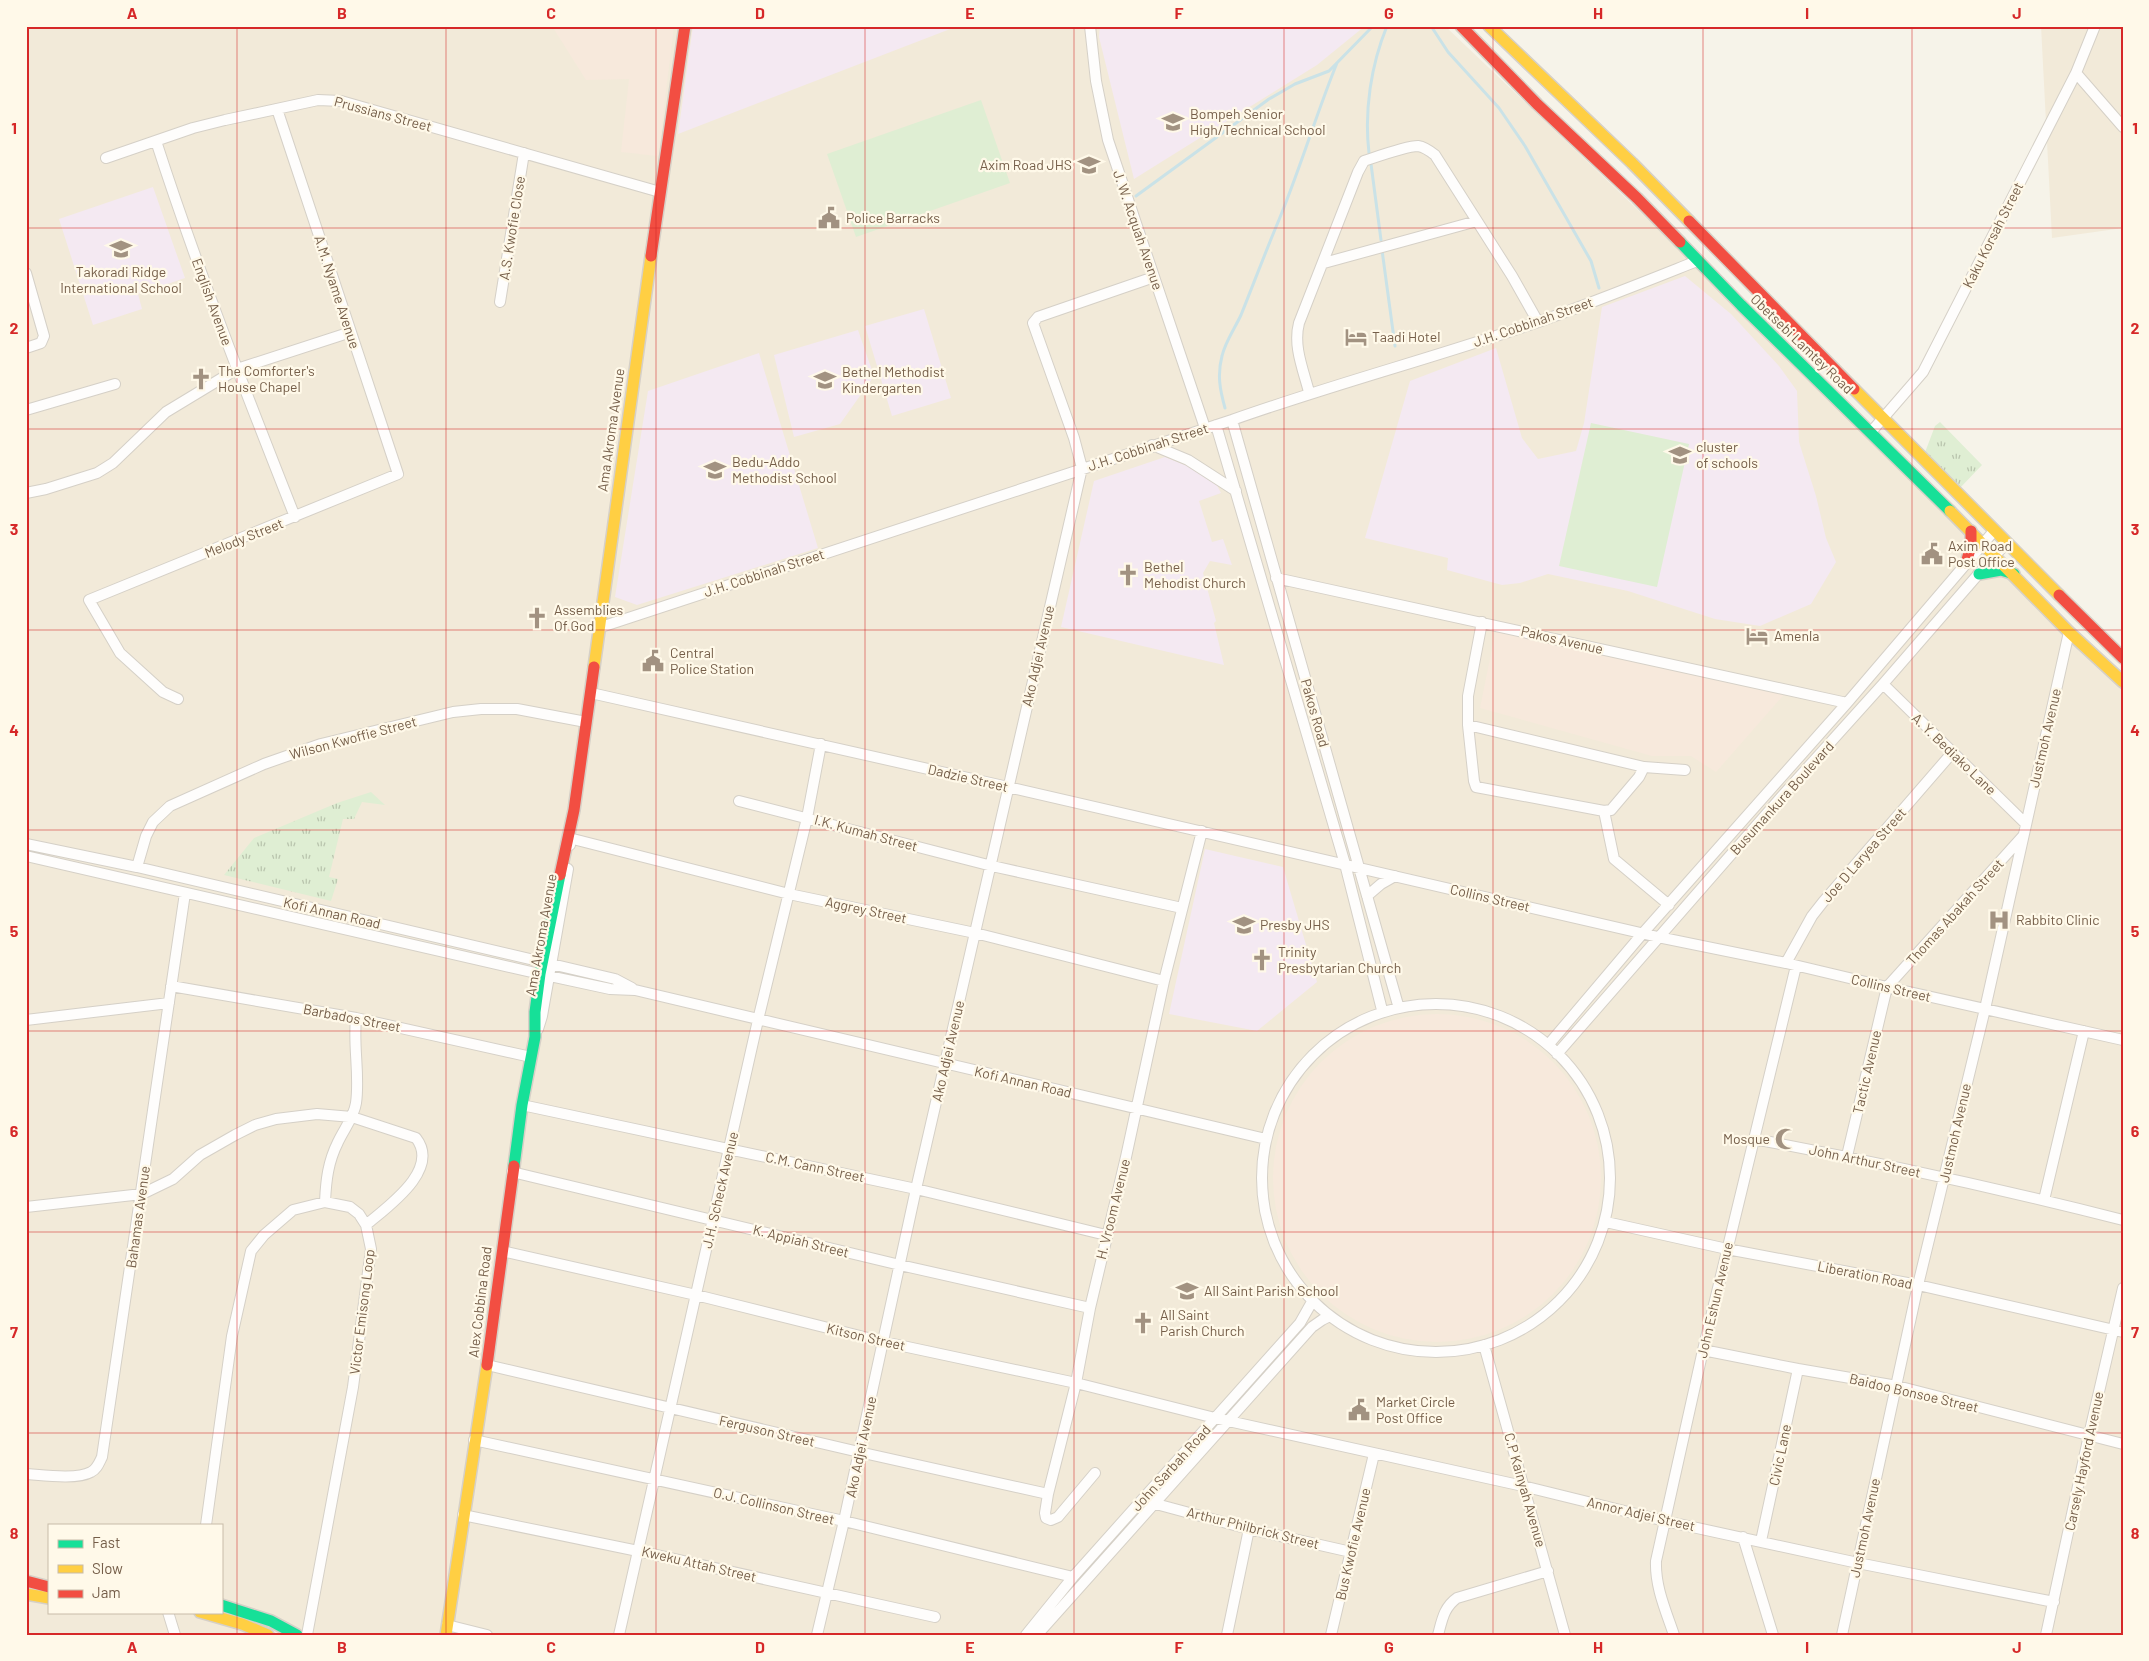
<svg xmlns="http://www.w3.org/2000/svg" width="2149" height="1661" viewBox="0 0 2149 1661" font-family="Barlow,sans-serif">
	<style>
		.residential { fill: #f2ead9; fill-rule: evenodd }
		.commercial { fill: #f7e9dc }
		.education { fill: #f4e9f2 }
		.grass { fill: url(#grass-tufts) }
		.garden { fill: #dfeed3 }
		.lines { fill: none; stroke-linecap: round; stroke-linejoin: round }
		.stream { stroke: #cae2e7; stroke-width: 3 }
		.street-casing { stroke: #d5d0c7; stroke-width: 12 }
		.fast-casing { stroke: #d6d0c7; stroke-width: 14 }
		.slow-casing { stroke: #d6d0c7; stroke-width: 14 }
		.jam-casing { stroke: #d6d0c7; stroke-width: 14 }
		.street { stroke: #fefdfc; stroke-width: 10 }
		.fast { stroke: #16e098; stroke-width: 11 }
		.slow { stroke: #ffcf43; stroke-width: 11 }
		.jam { stroke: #f24e42; stroke-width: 11 }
		.grid { fill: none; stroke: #d62828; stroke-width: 1; stroke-opacity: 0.55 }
		.labels { text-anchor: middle; stroke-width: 4.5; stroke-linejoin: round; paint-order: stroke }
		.street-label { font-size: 14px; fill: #755e49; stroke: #fff9e9 }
		.poi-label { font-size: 14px; fill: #755e49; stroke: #fff9e9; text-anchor: start }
		.neatline { fill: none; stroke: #d62828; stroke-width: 2 }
		.grid-label { font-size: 16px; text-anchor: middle; font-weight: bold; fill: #d62828 }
	</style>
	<defs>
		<pattern id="grass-tufts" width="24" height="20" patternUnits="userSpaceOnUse" patternTransform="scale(1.25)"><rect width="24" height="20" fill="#dfeed3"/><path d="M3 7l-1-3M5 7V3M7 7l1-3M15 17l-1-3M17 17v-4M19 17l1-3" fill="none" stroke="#b9c4ad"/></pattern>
	</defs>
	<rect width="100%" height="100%" fill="#f6f3e9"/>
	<path class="residential" d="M26 26H1445L1871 432 2123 687V1635H26ZM49 1525H221V1612H49Z
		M2041 26H2123V228L2052 238Z"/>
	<path class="commercial" d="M552 26H674L658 156 621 152 629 79 586 80Z
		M1496 629 1788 690 1716 772 1691 756H1652L1480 708Z
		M1273 1178a164 164 0 1 1 328 0a164 164 0 1 1-328 0Z"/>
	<path class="education" d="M693 26H958L678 134Z
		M1100 26H1365L1317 65 1134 179 1099 37Z
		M153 187 185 278 138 294 142 309 93 325 59 219Z
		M1685 276 1731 314 1779 366 1797 391 1799 442 1816 496 1826 538 1836 562 1811 604 1760 626 1715 619 1628 591 1548 574 1520 583 1502 585 1447 570 1448 558 1365 538 1410 381 1496 348 1522 438 1538 459 1576 451 1584 423 1602 307Z
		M924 309 951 398 892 416 865 326Z
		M858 330 874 376 840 424 794 437 774 355Z
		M759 353 818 548 637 605 615 597 648 391Z
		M1165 457 1212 476 1221 493 1199 501 1212 542 1223 539 1232 565 1210 561 1203 573 1216 621 1214 623 1224 665 1061 627 1094 481Z
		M1205 849 1283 867 1317 982 1257 1031 1169 1014Z"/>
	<path class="grass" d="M1940 422 1982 465 1959 489 1924 455 1935 426Z
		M371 792 385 805 362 802 354 819H343L329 877 338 879 331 901 224 875 254 838 337 803Z"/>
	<path class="garden" d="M981 100 1010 183 856 237 827 154Z
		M1591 423 1689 444 1657 587 1559 566Z"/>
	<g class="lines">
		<path class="stream" d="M1431 26 1448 52 1499 108 1525 146 1591 261 1599 288
			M1369 153C1364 111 1371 65 1387 26
			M1371 164 1381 240
			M1136 196 1269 99 1295 84 1329 71 1373 26
			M1382 250 1395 346
			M1225 408C1220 390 1217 375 1222 356 1225 342 1235 328 1241 315 1253 285 1264 256 1276 227 1299 173 1315 117 1337 63"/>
		<g class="street-casing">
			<path id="street" d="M1090 26 1096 81 1108 140 1205 428
				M2076 73 2123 127
				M156 141C197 268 246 393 295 517
				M106 158 193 128 225 120 318 100 341 101 660 192
				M1324 263 1477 221
				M26 273 44 336 41 343 26 348
				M500 302 524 153
				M1309 392C1303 369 1293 346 1299 323L1358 172 1364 161C1376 157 1406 146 1418 146 1425 147 1430 151 1435 155L1512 276 1538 322
				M26 410 115 384
				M1232 420 1398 1005
				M1216 425 1345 864 1382 1010
				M1871 432 1923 372 2076 73 2095 26
				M1152 445 1188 460 1236 491
				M26 493 46 489 97 473 113 463 166 412 237 369 351 332
				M1276 578 1847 703
				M598 628 1232 420C1333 384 1437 357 1538 322 1592 303 1644 282 1697 261
				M1883 684 2026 824
				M591 693 1008 787 1658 937 1786 963 1887 987 2123 1040
				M178 699 163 692 120 653 89 600 398 474 277 109
				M1468 725 1644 767 1639 777 1611 810 1604 811 1476 787 1474 781 1468 725V696L1482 622
				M1644 767 1685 770
				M739 801 992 866 1182 908
				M1604 811 1614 859 1669 905
				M26 844 137 867 615 979 632 988
				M570 845 569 838 789 894 975 933 1164 981
				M26 856 540 974 610 989 635 990 1266 1139
				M137 867 146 836 153 822 170 806 264 764 321 744 453 712 481 709H517L586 722
				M1367 896 1381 884 1395 876
				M1786 963 1812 916 1823 902 1952 753
				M171 986 356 1018 531 1057
				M1262 1178a174 174 0 1 1 348 0a174 174 0 1 1-348 0Z
				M26 1020 169 1003
				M538 1029 542 1016 568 869
				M1549 1044 1643 933 1847 703 1994 531
				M1557 1054 1783 795 1883 684 1995 555 2007 543
				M522 1105 916 1189 1106 1235
				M1754 1139C1878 1162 2001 1189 2123 1220
				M1847 1156 1887 987 2023 836
				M512 1172 900 1265 1090 1308
				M2044 1200 2084 1031
				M325 1202C326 1180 328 1162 338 1142 344 1129 354 1117 356 1103 360 1075 353 1047 356 1018
				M26 1207 142 1194 173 1179 200 1155 235 1135 255 1125 276 1119 317 1114 352 1117 416 1138C441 1170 387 1207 366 1225
				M1606 1222 1727 1249 1918 1285 2123 1332
				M502 1251 696 1295 884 1342 1076 1383 1215 1418 1523 1486 1665 1521 1858 1563 2054 1602
				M1484 1345 1565 1635
				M1703 1350 1798 1369 1897 1386 2123 1444
				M487 1365 859 1452 1048 1494
				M474 1440 844 1521 1073 1577
				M1095 1473 1058 1517 1051 1520 1046 1518 1045 1513 1048 1494 1076 1383 1090 1308 1126 1157 1164 981 1202 831
				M26 1474C42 1475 77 1480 91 1472 97 1469 99 1463 102 1457L185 893
				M1156 1504 1249 1529 1351 1552
				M463 1515 638 1551 935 1617
				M206 1525 232 1336 251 1251 264 1235 293 1210 325 1202 350 1207 359 1214 366 1225 371 1249 353 1387 307 1635
				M1743 1537 1773 1635
				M1761 1541 1798 1369
				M168 1612 175 1635
				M447 1625 487 1635
				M619 1635 758 1020 807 818 821 744
				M817 1635 844 1521 916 1189 1082 468 1074 438 1033 323 1038 317 1154 277
				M1026 1635 1073 1577 1300 1323 1313 1300
				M1037 1635 1312 1327 1322 1320 1330 1316
				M1227 1635 1249 1529
				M1331 1635 1374 1454
				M1438 1635C1442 1620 1444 1607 1457 1598L1548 1571
				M1674 1635C1666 1611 1655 1587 1656 1561L1703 1350 1796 966
				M1842 1635 1918 1285 1985 1009 2069 632
				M2046 1635 2089 1435 2123 1288"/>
		</g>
		<g class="fast-casing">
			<path id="fast" d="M1680 242 1741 305 1950 511
				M1979 574 2001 570 2014 574
				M514 1166 522 1105 535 1037V1012L540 974 560 875
				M221 1605 271 1621 297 1635"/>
		</g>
		<g class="slow-casing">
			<path id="slow" d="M1489 26 1632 163 1689 221
				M1854 389 2059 595
				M1950 511 2069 632 2123 682
				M594 667 651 256
				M26 1594 49 1598
				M200 1612 242 1624 268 1635
				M446 1635 487 1365"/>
		</g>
		<g class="jam-casing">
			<path id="jam" d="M1461 26 1537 104 1637 198 1680 242
				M1689 221 1854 389
				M651 256 685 26
				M1966 563 1971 546V531
				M2059 595 2123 658
				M560 875 574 810 594 667
				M487 1365 514 1166
				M26 1581 49 1587"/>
		</g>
		<use href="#street" class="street"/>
		<use href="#fast" class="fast"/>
		<use href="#slow" class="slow"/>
		<use href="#jam" class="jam"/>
	</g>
	<path class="grid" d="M237 26V1635M446 26V1635M656 26V1635M865 26V1635M1074 26V1635M1284 26V1635M1493 26V1635M1703 26V1635M1912 26V1635M26 228H2123M26 429H2123M26 630H2123M26 830H2123M26 1031H2123M26 1232H2123M26 1433H2123"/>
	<defs>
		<g id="school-bare" transform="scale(1.725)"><path d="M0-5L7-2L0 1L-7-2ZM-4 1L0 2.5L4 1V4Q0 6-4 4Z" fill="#a29281" stroke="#fff9e9" stroke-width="2.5" paint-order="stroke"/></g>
		<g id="civic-bare" transform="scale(1.725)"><path d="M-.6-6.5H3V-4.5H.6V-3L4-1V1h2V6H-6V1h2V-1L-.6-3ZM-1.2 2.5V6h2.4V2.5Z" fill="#a29281" stroke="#fff9e9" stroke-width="2.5" paint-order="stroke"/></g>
		<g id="hotel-bare" transform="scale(1.725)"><path d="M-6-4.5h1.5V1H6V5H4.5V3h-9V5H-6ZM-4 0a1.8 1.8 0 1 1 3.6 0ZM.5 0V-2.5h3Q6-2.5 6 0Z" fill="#a29281" stroke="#fff9e9" stroke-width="2.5" paint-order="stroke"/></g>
		<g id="church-bare" transform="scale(1.725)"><path d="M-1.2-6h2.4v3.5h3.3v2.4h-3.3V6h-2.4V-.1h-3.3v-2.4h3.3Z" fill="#a29281" stroke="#fff9e9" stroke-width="2.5" paint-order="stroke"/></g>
		<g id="hospital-bare" transform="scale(1.725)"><path d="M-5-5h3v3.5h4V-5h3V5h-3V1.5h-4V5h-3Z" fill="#a29281" stroke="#fff9e9" stroke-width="2.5" paint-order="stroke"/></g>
		<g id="mosque-bare" transform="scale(1.725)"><path d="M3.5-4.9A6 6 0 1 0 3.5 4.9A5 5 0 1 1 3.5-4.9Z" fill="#a29281" stroke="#fff9e9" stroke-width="2.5" paint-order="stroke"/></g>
	</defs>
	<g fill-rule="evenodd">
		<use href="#school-bare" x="1173" y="122"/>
		<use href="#school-bare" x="1089" y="165"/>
		<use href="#civic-bare" x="829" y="218"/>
		<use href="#school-bare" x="121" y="249"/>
		<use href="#hotel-bare" x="1356" y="337"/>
		<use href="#church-bare" x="201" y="379"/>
		<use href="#school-bare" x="825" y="380"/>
		<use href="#school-bare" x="1680" y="455"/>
		<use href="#school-bare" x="715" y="470"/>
		<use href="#civic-bare" x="1932" y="554"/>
		<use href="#church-bare" x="1128" y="575"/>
		<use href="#church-bare" x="537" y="618"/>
		<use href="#hotel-bare" x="1757" y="636"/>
		<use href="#civic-bare" x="653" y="661"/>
		<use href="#hospital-bare" x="1999" y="920"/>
		<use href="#school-bare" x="1244" y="925"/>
		<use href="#church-bare" x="1262" y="960"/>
		<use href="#mosque-bare" x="1786" y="1139"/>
		<use href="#school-bare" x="1187" y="1291"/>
		<use href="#church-bare" x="1143" y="1323"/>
		<use href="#civic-bare" x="1359" y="1410"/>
	</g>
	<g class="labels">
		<g class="street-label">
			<text transform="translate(383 114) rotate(15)" y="5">Prussians Street</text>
			<text transform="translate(512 228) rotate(-81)" y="5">A.S. Kwofie Close</text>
			<text transform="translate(1138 230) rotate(71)" y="5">J. W. Acquah Avenue</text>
			<text transform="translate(1993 235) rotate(-63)" y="5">Kaku Korsah Street</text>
			<text transform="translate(337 292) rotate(72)" y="5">A.M. Nyame Avenue</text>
			<text transform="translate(212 302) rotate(70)" y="5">English Avenue</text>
			<text transform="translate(1533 322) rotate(-19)" y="5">J.H. Cobbinah Street</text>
			<text transform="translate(1802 344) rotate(44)" y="5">Obetsebi Lamtey Road</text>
			<text transform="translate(611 430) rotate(-82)" y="5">Ama Akroma Avenue</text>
			<text transform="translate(1148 447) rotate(-18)" y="5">J.H. Cobbinah Street</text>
			<text transform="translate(244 538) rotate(-22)" y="5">Melody Street</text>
			<text transform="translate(764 573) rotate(-18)" y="5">J.H. Cobbinah Street</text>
			<text transform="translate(1562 640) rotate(13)" y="5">Pakos Avenue</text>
			<text transform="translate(1038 656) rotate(-77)" y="5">Ako Adjei Avenue</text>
			<text transform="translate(1315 713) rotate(74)" y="5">Pakos Road</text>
			<text transform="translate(353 738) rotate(-15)" y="5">Wilson Kwoffie Street</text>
			<text transform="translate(2045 738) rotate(-77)" y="5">Justmoh Avenue</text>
			<text transform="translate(1954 754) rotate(44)" y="5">A. Y. Bediako Lane</text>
			<text transform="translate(968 778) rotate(13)" y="5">Dadzie Street</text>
			<text transform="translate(1782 798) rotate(-48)" y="5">Busumankura Boulevard</text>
			<text transform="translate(866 833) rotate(15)" y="5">I.K. Kumah Street</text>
			<text transform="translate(1864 855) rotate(-49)" y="5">Joe D Laryea Street</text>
			<text transform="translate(1490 898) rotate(13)" y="5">Collins Street</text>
			<text transform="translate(866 910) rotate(12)" y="5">Aggrey Street</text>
			<text transform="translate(1955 912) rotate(-48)" y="5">Thomas Abakah Street</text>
			<text transform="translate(332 913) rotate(13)" y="5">Kofi Annan Road</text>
			<text transform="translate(541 935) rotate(-80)" y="5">Ama Akroma Avenue</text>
			<text transform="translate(1891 988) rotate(13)" y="5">Collins Street</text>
			<text transform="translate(352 1018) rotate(11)" y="5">Barbados Street</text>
			<text transform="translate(948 1051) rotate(-77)" y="5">Ako Adjei Avenue</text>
			<text transform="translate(1867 1072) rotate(-77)" y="5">Tactic Avenue</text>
			<text transform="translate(1023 1082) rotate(13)" y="5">Kofi Annan Road</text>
			<text transform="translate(1955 1133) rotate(-77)" y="5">Justmoh Avenue</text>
			<text transform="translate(1865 1161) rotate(12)" y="5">John Arthur Street</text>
			<text transform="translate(815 1167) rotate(12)" y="5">C.M. Cann Street</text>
			<text transform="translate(720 1190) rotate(-77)" y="5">J.H. Scheck Avenue</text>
			<text transform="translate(1113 1209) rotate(-76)" y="5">H. Vroom Avenue</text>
			<text transform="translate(138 1217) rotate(-82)" y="5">Bahamas Avenue</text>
			<text transform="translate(801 1241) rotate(14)" y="5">K. Appiah Street</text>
			<text transform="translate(1865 1275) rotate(11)" y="5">Liberation Road</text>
			<text transform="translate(1715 1300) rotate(-77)" y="5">John Eshun Avenue</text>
			<text transform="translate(480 1302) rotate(-83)" y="5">Alex Cobbina Road</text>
			<text transform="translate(362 1312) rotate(-83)" y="5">Victor Emisong Loop</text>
			<text transform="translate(866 1337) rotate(13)" y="5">Kitson Street</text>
			<text transform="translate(1914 1393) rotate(13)" y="5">Baidoo Bonsoe Street</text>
			<text transform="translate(767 1431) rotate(13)" y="5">Ferguson Street</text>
			<text transform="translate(861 1447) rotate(-78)" y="5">Ako Adjei Avenue</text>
			<text transform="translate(1780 1455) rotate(-78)" y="5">Civic Lane</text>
			<text transform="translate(2084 1461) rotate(-78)" y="5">Carsely Hayford Avenue</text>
			<text transform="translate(1171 1468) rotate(-48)" y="5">John Sarbah Road</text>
			<text transform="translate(1525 1490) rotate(74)" y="5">C.P Kainyah Avenue</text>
			<text transform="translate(774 1506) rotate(13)" y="5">O.J. Collinson Street</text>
			<text transform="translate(1641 1514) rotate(13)" y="5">Annor Adjei Street</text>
			<text transform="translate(1253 1528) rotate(14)" y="5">Arthur Philbrick Street</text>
			<text transform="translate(1865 1528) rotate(-78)" y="5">Justmoh Avenue</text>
			<text transform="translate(1353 1544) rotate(-77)" y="5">Bus Kwofie Avenue</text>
			<text transform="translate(699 1564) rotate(13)" y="5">Kweku Attah Street</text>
		</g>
		<g class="poi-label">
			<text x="1190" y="119">Bompeh Senior<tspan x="1190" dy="16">High/Technical School</tspan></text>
			<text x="1072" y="170" text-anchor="end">Axim Road JHS</text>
			<text x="846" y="223">Police Barracks</text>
			<text x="121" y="277" text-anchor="middle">Takoradi Ridge<tspan x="121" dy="16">International School</tspan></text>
			<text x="1372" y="342">Taadi Hotel</text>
			<text x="218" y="376">The Comforter's<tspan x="218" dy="16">House Chapel</tspan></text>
			<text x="842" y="377">Bethel Methodist<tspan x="842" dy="16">Kindergarten</tspan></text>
			<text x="1696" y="452">cluster<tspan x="1696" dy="16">of schools</tspan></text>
			<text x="732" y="467">Bedu-Addo<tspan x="732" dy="16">Methodist School</tspan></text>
			<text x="1948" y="551">Axim Road<tspan x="1948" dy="16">Post Office</tspan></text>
			<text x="1144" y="572">Bethel<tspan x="1144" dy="16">Mehodist Church</tspan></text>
			<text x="554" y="615">Assemblies<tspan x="554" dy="16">Of God</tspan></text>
			<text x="1774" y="641">Amenla</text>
			<text x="670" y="658">Central<tspan x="670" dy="16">Police Station</tspan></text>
			<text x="2016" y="925">Rabbito Clinic</text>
			<text x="1260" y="930">Presby JHS</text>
			<text x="1278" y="957">Trinity<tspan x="1278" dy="16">Presbytarian Church</tspan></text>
			<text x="1770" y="1144" text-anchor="end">Mosque</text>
			<text x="1204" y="1296">All Saint Parish School</text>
			<text x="1160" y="1320">All Saint<tspan x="1160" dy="16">Parish Church</tspan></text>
			<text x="1376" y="1407">Market Circle<tspan x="1376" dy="16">Post Office</tspan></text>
		</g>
	</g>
	<rect width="2149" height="1661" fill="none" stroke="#fff9e9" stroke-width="55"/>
	<rect x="48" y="1524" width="175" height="90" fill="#fff9e9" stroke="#c8bba9"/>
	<rect x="58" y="1540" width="25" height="8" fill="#16e098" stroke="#c8bba9"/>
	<text x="92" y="1548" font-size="15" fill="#755e49">Fast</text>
	<rect x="58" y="1565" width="25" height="8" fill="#ffcf43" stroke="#c8bba9"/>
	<text x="92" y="1574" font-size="15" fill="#755e49">Slow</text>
	<rect x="58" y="1590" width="25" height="8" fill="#f24e42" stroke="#c8bba9"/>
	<text x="92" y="1598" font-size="15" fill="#755e49">Jam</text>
	<rect x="28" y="28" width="2094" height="1606" class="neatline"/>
	<g class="grid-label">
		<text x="132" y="19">A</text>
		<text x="342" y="19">B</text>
		<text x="551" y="19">C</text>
		<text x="760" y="19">D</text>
		<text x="970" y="19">E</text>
		<text x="1179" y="19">F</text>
		<text x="1389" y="19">G</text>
		<text x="1598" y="19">H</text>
		<text x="1807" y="19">I</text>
		<text x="2017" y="19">J</text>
		<text x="14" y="134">1</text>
		<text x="2135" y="134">1</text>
		<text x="14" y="334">2</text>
		<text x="2135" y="334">2</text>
		<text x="14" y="535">3</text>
		<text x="2135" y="535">3</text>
		<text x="14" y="736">4</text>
		<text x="2135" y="736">4</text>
		<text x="14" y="937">5</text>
		<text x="2135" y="937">5</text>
		<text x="14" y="1137">6</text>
		<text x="2135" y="1137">6</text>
		<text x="14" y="1338">7</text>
		<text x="2135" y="1338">7</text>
		<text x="14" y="1539">8</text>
		<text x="2135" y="1539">8</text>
		<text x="132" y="1653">A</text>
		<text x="342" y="1653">B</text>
		<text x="551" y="1653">C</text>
		<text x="760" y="1653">D</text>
		<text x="970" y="1653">E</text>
		<text x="1179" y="1653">F</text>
		<text x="1389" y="1653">G</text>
		<text x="1598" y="1653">H</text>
		<text x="1807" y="1653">I</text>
		<text x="2017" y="1653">J</text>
	</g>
</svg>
